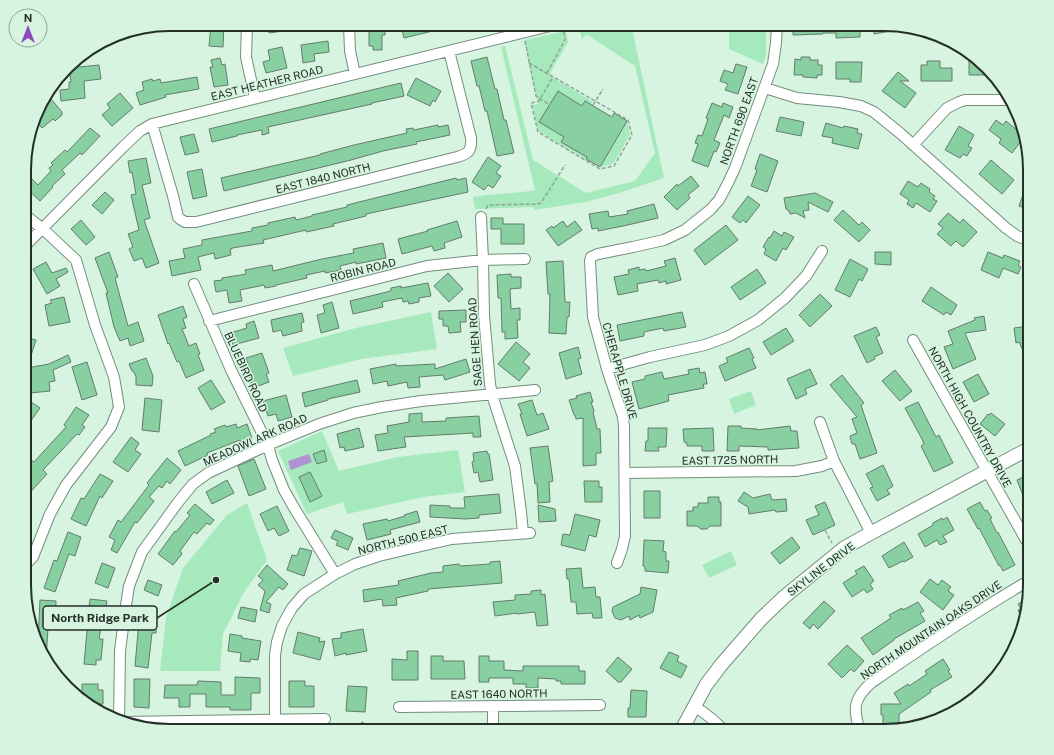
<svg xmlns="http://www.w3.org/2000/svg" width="1054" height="755" viewBox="0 0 1054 755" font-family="'Public Sans',sans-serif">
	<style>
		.green { fill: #a5e9bd }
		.water { fill: #b291d0 }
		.building { fill: #88cfa2; stroke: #627d6b }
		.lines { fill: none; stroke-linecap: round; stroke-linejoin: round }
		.minor-casing { stroke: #738e7c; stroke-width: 12 }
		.tertiary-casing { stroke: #738e7c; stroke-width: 15 }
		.path { stroke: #8fa596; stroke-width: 1.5; stroke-dasharray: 4 2; stroke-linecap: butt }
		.minor { stroke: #fff; stroke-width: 10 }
		.tertiary { stroke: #fff; stroke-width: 13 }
		.labels { text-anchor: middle; stroke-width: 3; stroke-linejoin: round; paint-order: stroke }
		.street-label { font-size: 11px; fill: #242f28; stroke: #d7f4e0 }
		.rim { fill: none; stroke: #242f28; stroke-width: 2 }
		.leader { fill: none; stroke: #242f28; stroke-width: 1.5 }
		.callout-dot { fill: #242f28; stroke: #d7f4e0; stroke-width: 1.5 }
		.callout { fill: #d7f4e0; stroke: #242f28; stroke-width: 1.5 }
		.callout-label { font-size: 12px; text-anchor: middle; font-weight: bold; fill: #242f28 }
	</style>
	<rect width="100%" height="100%" fill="#d7f4e0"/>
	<path class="green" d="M591 24H631L664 178 619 193 586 202 534 210V207L475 209 473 197C493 193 515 194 535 190L501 47 505 46 533 160 586 193 635 181 655 153 635 66 586 34 582 40 579 27Z
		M729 24H766V55L763 64 729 49Z
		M566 31 568 42 549 75 593 102 591 104 585 101 582 106 558 91 539 122 564 137 561 142 588 155 585 159 538 131 532 105 538 104 524 40Z
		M627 121 630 135 613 164 600 167Z
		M431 312 437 349 361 359 293 376 283 348 356 328Z
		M751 391 756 405 734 414 729 399Z
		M322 431 339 471 398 457 458 450 465 492 423 497 347 514 343 502 307 514 278 451Z
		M247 503 267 560 244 592 223 634 220 671H160L166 618 183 568 227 515Z
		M731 551 737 565 709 578 702 565Z"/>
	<path class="water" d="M309 454 312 462 291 470 288 461Z"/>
	<path class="building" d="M211 24H224L223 47 209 46Z
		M268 24H282L283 31 269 33Z
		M369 24H385V35H382V50H373V46H369Z
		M407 24H448L449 27 404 38 401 26Z
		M793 24H823V26L838 25V24H860V37L836 38V33H823V34L793 35Z
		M873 24H894L908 28 874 34Z
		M925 32 940 35 950 41 949 43 929 39Z
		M328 41 329 52 314 54 315 61 303 63 301 45Z
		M282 47 287 68 266 73 263 62 270 60 268 50Z
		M487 57 495 89H497L504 120H506L514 153 497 156 487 111H485L479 86H477L471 61Z
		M801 57H810V60H818V65H822V75H817V78L803 77V75H794L795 59 801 60Z
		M220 58 222 65 225 64 228 85 214 87 210 67H213L211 60Z
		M969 59H977L991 75H969Z
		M927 61H940V68H952V81H921V65H927Z
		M836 62H862L861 82H850V79H836Z
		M736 64 747 67 738 94 725 90 728 84 720 81 724 70 733 73Z
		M99 65 101 79 84 81 85 98 61 101 60 90 69 89V82H71L69 68Z
		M898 72 909 81H900L916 93 905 108 882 91Z
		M197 77 199 89 165 95 166 97 140 105 136 93 144 90 142 82 152 79 153 81 160 79 161 83Z
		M416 78 441 91 435 102 433 100 430 106 407 95Z
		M401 83 404 96 372 103V104L268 127 269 133 262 135V130L237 135V136L212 142 209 129Z
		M558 91 582 106 585 101 612 117 614 113 627 121 600 167 586 159 587 157 561 142 564 137 539 122Z
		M120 93 133 108 112 126 102 115 110 108 107 104Z
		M51 99 62 112V115L55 121 53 119 42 128 35 119 38 110Z
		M712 103 722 107 723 103 733 107 729 118 724 115 714 140 720 143 716 152 714 151 708 167 692 161 698 144 695 143 698 135 702 136 708 119 706 118Z
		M780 117 804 122 801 136 776 131Z
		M996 120 1003 125 1006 121 1017 130 1020 126 1024 137 1012 153 999 143 1001 139 989 130Z
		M826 123 843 128 844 126 858 129 857 133 862 134 858 149 832 143 833 138 822 136Z
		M438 125V127L448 125 450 135 416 142 417 144 383 151 351 160 224 191 221 178 247 172 320 155V154L354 145 407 133 406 129 413 128 414 130Z
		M959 126 974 135 968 146 972 148 967 156 963 154 960 158 945 150Z
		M90 128 100 136 82 155 80 153 62 170 65 174 52 186 53 187 40 201 25 187V172L38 185 51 171 49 168 53 165 51 163 65 150 67 152Z
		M194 134 199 152 185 155 180 137Z
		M760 154 778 161 767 192 751 186 757 170 755 169Z
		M488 157 501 166 496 173 501 176 493 188 488 185 484 190 472 182Z
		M146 158 151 183 142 185 150 218 144 220 159 263 146 268 142 258 134 261 129 249 133 247 128 234 139 230 131 195 136 194 132 172 130 173 128 161Z
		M991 160 1014 180 1002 194 979 174Z
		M202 169 207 196 193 199 187 172Z
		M691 176 699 186 688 195 690 198 677 210 664 197 677 184 678 186Z
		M456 178 457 180 466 178 468 192 366 214V216L333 224 334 226 306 232V230L263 240 264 243 232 248V249H230L231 255 215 259 214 253 198 257 201 270 172 276 169 261 185 258 183 249 202 245V240L252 231V228L268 225V223L295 217 296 220 312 216V215L347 207V205Z
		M1029 178H1030V210L1019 206Z
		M908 181 918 187 921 183 930 189 929 192 935 196 933 199 937 201 930 212 916 203 913 208 907 204 909 200 900 194Z
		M105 192 114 200 102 214 92 205Z
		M815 193 833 202 828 212 808 202 809 210 803 211 805 218 796 213 790 214 789 211 786 209 784 198Z
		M748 196 760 205 746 223 743 220 740 223 732 217Z
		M654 204 658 218 623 226 598 231V228L592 229 589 214 608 211 609 217 628 214 627 211Z
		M843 210 859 225 862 222 870 230 859 242 834 220Z
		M948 213 960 223 963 219 977 232 963 247 956 241 951 246 937 234 943 228 938 224Z
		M491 218H503V224H524V244H501V229H491Z
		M81 220 95 237 86 245 71 229Z
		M457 221 462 237 444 243 445 248 434 251 432 246 402 254 398 239 428 231 427 230Z
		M563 221 567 227 575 221 582 230 558 246 546 230 552 226 553 228Z
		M726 225 738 240 705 265 694 250Z
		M774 231 782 236 784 232 794 237 786 250 783 248 776 261 764 254 766 249 763 247 769 237 770 238Z
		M383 243 386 258 356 264V262L340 266 341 270 325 273V271L306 275 307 278 276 285V286L265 288 264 285 240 290 242 301 229 303 227 290 216 292 214 281 222 280V278L246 274 245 270 272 265 273 271 322 259 354 253 353 249Z
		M109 252 118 277 115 278 128 326 138 322 144 341 130 346 128 338 120 341 114 327 106 293H108L95 258Z
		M875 252H891V265L875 264Z
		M988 252 1003 258 1004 255 1020 261 1018 265 1021 267 1018 274 1003 268 999 278 981 270Z
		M675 258 681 280 666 284V281L659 283 658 280 637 284 638 291 618 295 614 277 629 274 628 270 639 267V270L645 269 646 271 666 266 664 261Z
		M850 259 868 269 862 281 859 279 850 297 835 290Z
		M563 261 565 302H570L569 317H567L566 334 549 333 550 294H548L546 262Z
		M46 262 52 273 66 268 68 272 56 279 60 286 47 294 33 269Z
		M757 269 766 283 740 300 731 287Z
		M448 273 463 289 449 302 434 286Z
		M511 274V277H521V288L510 289 511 309 520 308V320H517L518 338 505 339V332H502L501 298H498L497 275Z
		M428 283 431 296 419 298V302L409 304 408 301 403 302 402 298 382 302 383 307 353 314 350 301 391 291V288L401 286V288Z
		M931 287 957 305 951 315 946 312 944 315 922 301Z
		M820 294 832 306 810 327 799 315Z
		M64 297 70 322 49 326 45 305 52 303 50 300Z
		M332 302 339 328 321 333 317 315 325 313 323 305Z
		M183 306 187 317 183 319 186 328 182 329 189 346 196 343 200 354 198 355 204 370 186 378 179 361 177 362 169 343 168 344 158 315Z
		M466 310V322H460L461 332 449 333 448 326H443V319H439V311Z
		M682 312 686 327 664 331 663 328 644 332V336L620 341 617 325Z
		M302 313 304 322 301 323 302 331 283 336 281 330 273 332 271 320Z
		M984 316 986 330 965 333 976 359 953 369 944 347 953 344 948 331 975 320 974 318Z
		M254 321 259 338 233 345 230 333 247 328 246 324Z
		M1030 326V352L1024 353 1019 342 1016 343 1014 328Z
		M876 327 880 335 876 337 883 353 874 357 875 359 867 363 854 336Z
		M786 328 794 341 771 355 763 342Z
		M25 337 36 340 27 368 49 364 68 355 71 362 53 370 55 381 49 382 50 391 30 393 27 369H25Z
		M516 342 530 354 523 362 530 368 519 381 498 364Z
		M578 347 581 358 578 359 582 374 566 379 559 353Z
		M749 348 754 358 752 359 756 368 725 381 719 366 728 362 726 358Z
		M262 353 269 373 266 374 269 382 253 388 249 377 252 376 246 358Z
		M146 358 153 376 152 386 136 385V377L134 372 132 371 129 364Z
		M466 359 470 372 445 380 443 375 419 377 420 387 408 388 407 382 388 386 387 381 373 384 370 369 396 364V366L435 364V369Z
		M87 362 97 395 82 400 72 367Z
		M699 368 700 373 705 372 707 384H703L704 388 668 395 669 401 639 409 632 382 645 379V376L662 372 664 379 689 374 688 370Z
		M810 369 817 384 805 389 807 394 796 399 787 379Z
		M895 370 912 391 900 401 882 381Z
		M978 374 989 394 974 402 963 382Z
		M842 375 864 403 861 405 877 453 860 459 855 444H852L850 436 857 433 852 419 857 417 830 385Z
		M211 380 225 402 211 410 198 388Z
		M357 380 360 392 328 399V400L305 407 302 393Z
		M590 392 593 402H591L594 411 593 412 597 429H600L601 453H596V465L583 466V418L576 419 575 415H574L569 400 577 398 576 396Z
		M286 395 292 417 278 421 276 414 268 416 263 401Z
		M145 398 162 400 159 432 142 430Z
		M28 400 40 408 25 429V405Z
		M532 400 537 415 543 413 549 429 527 436 520 414H522L518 404Z
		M918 402 936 437 939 435 953 463 934 472 921 446 924 444 922 439 905 408Z
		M76 407 89 415 82 425 85 427 79 435 77 434 43 470 47 474 25 498V466L31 460 34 462 66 427 64 425Z
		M422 413V422L446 421V418L479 416 481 437H473V433L404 437 406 447 378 451 375 435 388 433 387 426 409 422V414Z
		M991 413 1005 424 995 436 980 424 988 414 989 415Z
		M236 424 237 428 247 424 252 438 240 442V440L207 453 208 455 185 466 178 451 211 435 210 434 216 432 214 429 225 425 226 427Z
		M728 426H741V428L757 429V430L790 426 791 431H797L799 448 768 450V447L739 446V451H727Z
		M359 428 364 447 345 451 344 447 340 448 337 434Z
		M648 428H667L666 447H658L659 451H645L646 441H648Z
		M713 428 714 451H702V446H687V443L684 442 683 429Z
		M131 437 139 443 135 450 141 454 128 472 113 462Z
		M548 446 553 481 549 482 550 502 538 503 537 483 535 484 530 448Z
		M324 450 327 461 317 464 313 454Z
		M487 451 488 454H489L493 480 480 482 478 472 474 473 472 462 474 461 473 453Z
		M167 458 181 470 170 484 167 481 162 488 159 486 149 497 154 501 137 523 135 522 117 553 111 550 115 540 109 537 118 520 121 522 149 485 147 483Z
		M254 459 266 489 249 496 238 466Z
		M883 465 893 486 887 490 890 494 877 501 870 488 873 487 866 474Z
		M310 472 322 496 310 502 299 477Z
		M100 474 113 481 102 498 100 496 86 526 71 519 81 498 84 499Z
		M1030 474V496L1024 498 1017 480Z
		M227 480 234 493 212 504 206 492Z
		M584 481H599V487H602V502H585Z
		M644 491H660V518H644Z
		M744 492 753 498 770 494 772 500 786 499 787 511 776 512 775 510 749 514 748 507 738 501Z
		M499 494 501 513 479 515V518L466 519 430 517V505L450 506V508H465L464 497Z
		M708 497H719V502H721V526H710L707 529H701L697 526H687V511H693V507H698V503H708Z
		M825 502 835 525 813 535 806 520 819 515 815 506Z
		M980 502 985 511 987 510 992 518 990 519 997 533 998 532 1015 565 1003 571 1000 565 999 566 979 528 978 529 967 509Z
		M195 504 214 520 210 525 207 523 197 534 194 532 180 551 182 554 173 565 158 554 175 531 176 532 190 515 187 513Z
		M538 505 555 509 556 521 539 522Z
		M277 506 289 531 279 536 274 528 268 531 260 514Z
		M417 511 420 522 390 530 391 534 367 540 363 524 387 519 388 521 405 516 404 515Z
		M575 514 600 520 596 537 589 535 585 551 561 545 563 534 570 535Z
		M947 517 954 530 943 536 947 542 940 545 937 540 925 547 918 534 933 525V523L942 518 943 520Z
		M335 530 353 538 348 550 336 545 338 541 331 538Z
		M68 532 81 537 75 556 69 554 55 592 44 588 54 560 57 561Z
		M792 537 800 548 780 564 771 553Z
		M644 540 664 541 663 551 666 552V561H669L668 573 645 571V567L643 566Z
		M904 542 913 557 904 562 903 561 889 568 882 556Z
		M300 548 312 551 304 576 287 570 292 555 297 556Z
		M500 561 502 583 428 589V591L396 598 397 605 383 606 382 599 364 602 363 590 399 585 398 581 431 573 443 572V566L459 564 460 566 490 564V562Z
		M102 563 115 568 108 588 95 583Z
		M267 565 288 584 283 590 279 587 266 602 271 604 269 613 260 610 265 591 258 585 263 580 258 576Z
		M864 566 874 581 870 584 873 589 867 593 864 589 852 597 843 583 857 574 855 571Z
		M581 568 583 588 595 587 596 597H600L602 618H593L592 613 577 614 576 602H571L569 579H567L566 569Z
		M930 579 938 585 942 580 951 587 948 591 954 595 943 610 920 592Z
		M148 580 162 585 158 596 144 590Z
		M641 587 657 590 653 612 640 618 639 615 630 620 629 616 621 620 615 618 612 611 613 607 640 594Z
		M541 590V595L545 594 548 625 537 626 535 612 517 614V613L495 616 493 602 515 600V595L531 594V591Z
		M1029 598 1026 613 1024 622 1018 610 1021 609 1018 604Z
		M90 599 107 601 104 621H102L99 639H103L101 660H96V665L84 664Z
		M40 600 56 601 55 619H51V628H48L46 661 43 658 38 643Z
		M824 601 835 611 818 629 813 624 810 629 803 623Z
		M918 602 924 611 920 613 925 621 894 639V640L873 655 861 638 891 618 889 615 902 608 903 610Z
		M139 606 157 607 156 633H152L148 668 135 666 138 632Z
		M241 607 257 610 255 622 238 618Z
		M363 629 367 651 346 655V653L335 656 332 639 341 638V633Z
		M298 632 320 638 319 642 325 641 320 660 293 653Z
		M230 634 242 636V638L261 641 258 660 250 659V662L240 661 241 653 228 651Z
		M847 645 864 661 854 672 851 669 842 678 828 664Z
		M407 651H418V680H392V659L407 660Z
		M669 652 679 656 677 661 687 666 681 678 660 668Z
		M431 656H443V661H464L465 679H431Z
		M479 656H489V661H504V670L523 671V666H579V671H585V684H561V681H556V679L538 678V688H526V684H513V678H489V682H479Z
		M618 657 632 669 621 682H618L606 671Z
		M943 659 950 670 948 671 952 677 930 690 931 692 899 714V728L883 731V715H881V704H901L894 693 908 684 909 686 927 674 925 671Z
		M235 677 260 678V693H251V710H230V707H206V694H190V707H179V698H164L165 685H197L198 681 221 682V695H235Z
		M134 679H150L149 708 134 707Z
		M289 681H305V686H314V707H289Z
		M82 684H98V690H103V704L92 705V702H83L82 701Z
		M348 686 367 687 365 712 346 711Z
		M631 690 647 691 646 717H628V708H630Z
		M362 722 376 731H357Z"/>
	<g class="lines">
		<g class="minor-casing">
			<path id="minor" d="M247 24 246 57 255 98
				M349 24 350 51 355 74
				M765 88 797 98 839 102 861 106 874 112 900 133 1006 228 1017 236 1030 241
				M152 124 173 196 178 217 180 219 185 222H196L457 157C468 154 472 151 471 138L449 51
				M913 145 947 108 959 102 965 100H1011
				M25 215 43 229 76 260 95 325 114 377 119 407 111 427 66 485 50 514 33 557 25 565
				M481 217 483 260 484 315 490 384 492 395 515 466 521 512 523 533
				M25 246 123 147 140 131 152 124 558 24
				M194 284 231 370 268 445 272 460 284 490 293 506 335 574
				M209 321 427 266 483 260 525 259
				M913 340 1030 547
				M607 369 650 357 705 345 729 336 758 320 785 298 806 276 822 251
				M820 422 834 461 871 533
				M625 473 796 471 822 466 834 461
				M617 563 622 549 625 536 624 427 623 417 607 369 593 317 590 261 591 257 598 254 633 247 664 240 685 230 710 210 719 200 728 183 735 168 773 64 776 43 777 24
				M694 706C705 713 716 721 724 731
				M399 707 600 705
				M119 721 120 651 125 612 129 586 142 552 179 501 193 484 208 473 268 445 319 424 353 413 382 407 421 401 535 390
				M121 722 325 719
				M271 731 275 719V655L277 642 282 626 288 615 292 608 304 594 335 574 355 564 379 556 417 547 452 539 530 533
				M493 731V706
				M860 731C853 709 853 699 871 683 923 647 975 612 1030 580"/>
		</g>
		<g class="tertiary-casing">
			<path id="tertiary" d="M681 731 706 685 721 665 761 619 784 597 827 562 844 548 871 533 1030 448"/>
		</g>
		<path class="path" d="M525 41 536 96 550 105
			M529 63 628 120 632 135 614 166 600 169 538 132 531 103 539 101 553 77
			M547 73 565 40 564 32
			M593 105 603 89
			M486 209 488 205 538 204 541 203 565 165
			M825 530 832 543"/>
		<use href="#minor" class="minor"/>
		<use href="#tertiary" class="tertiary"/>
	</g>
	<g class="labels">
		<g class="street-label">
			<text transform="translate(267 83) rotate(-14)" y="4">EAST HEATHER ROAD</text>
			<text transform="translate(739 121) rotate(-70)" y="4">NORTH 690 EAST</text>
			<text transform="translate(323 178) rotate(-14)" y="4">EAST 1840 NORTH</text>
			<text transform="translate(363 270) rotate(-14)" y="4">ROBIN ROAD</text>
			<text transform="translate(475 342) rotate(-94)" y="4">SAGE HEN ROAD</text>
			<text transform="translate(620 371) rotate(74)" y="4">CHERAPPLE DRIVE</text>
			<text transform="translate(246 372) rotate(65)" y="4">BLUEBIRD ROAD</text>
			<text transform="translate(970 417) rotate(61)" y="4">NORTH HIGH COUNTRY DRIVE</text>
			<text transform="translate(255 440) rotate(-24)" y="4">MEADOWLARK ROAD</text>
			<text transform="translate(730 460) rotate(-1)" y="4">EAST 1725 NORTH</text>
			<text transform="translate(403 540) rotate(-14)" y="4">NORTH 500 EAST</text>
			<text transform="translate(821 569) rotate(-37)" y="4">SKYLINE DRIVE</text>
			<text transform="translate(931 630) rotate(-34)" y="4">NORTH MOUNTAIN OAKS DRIVE</text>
			<text transform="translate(499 694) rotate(-1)" y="4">EAST 1640 NORTH</text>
		</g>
	</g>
	<path d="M0 0H1054V755H0ZM170 31H884A139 139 0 0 1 1023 170V585A139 139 0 0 1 884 724H170A139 139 0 0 1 31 585V170A139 139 0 0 1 170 31Z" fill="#d7f4e0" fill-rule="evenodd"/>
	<path class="rim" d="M170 31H884A139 139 0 0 1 1023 170V585A139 139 0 0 1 884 724H170A139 139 0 0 1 31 585V170A139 139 0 0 1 170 31Z"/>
	<path class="leader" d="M216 580L157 618"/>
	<circle class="callout-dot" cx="216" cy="580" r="4"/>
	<rect class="callout" x="43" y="606" width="114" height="24" rx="4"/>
	<g class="callout-label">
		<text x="100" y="622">North Ridge Park</text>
	</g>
	<g transform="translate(28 28)"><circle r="19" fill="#d7f4e0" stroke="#8fa596"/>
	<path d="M0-3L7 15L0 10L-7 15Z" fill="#8c49bd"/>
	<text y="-6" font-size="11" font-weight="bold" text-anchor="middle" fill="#242f28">N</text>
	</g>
</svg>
